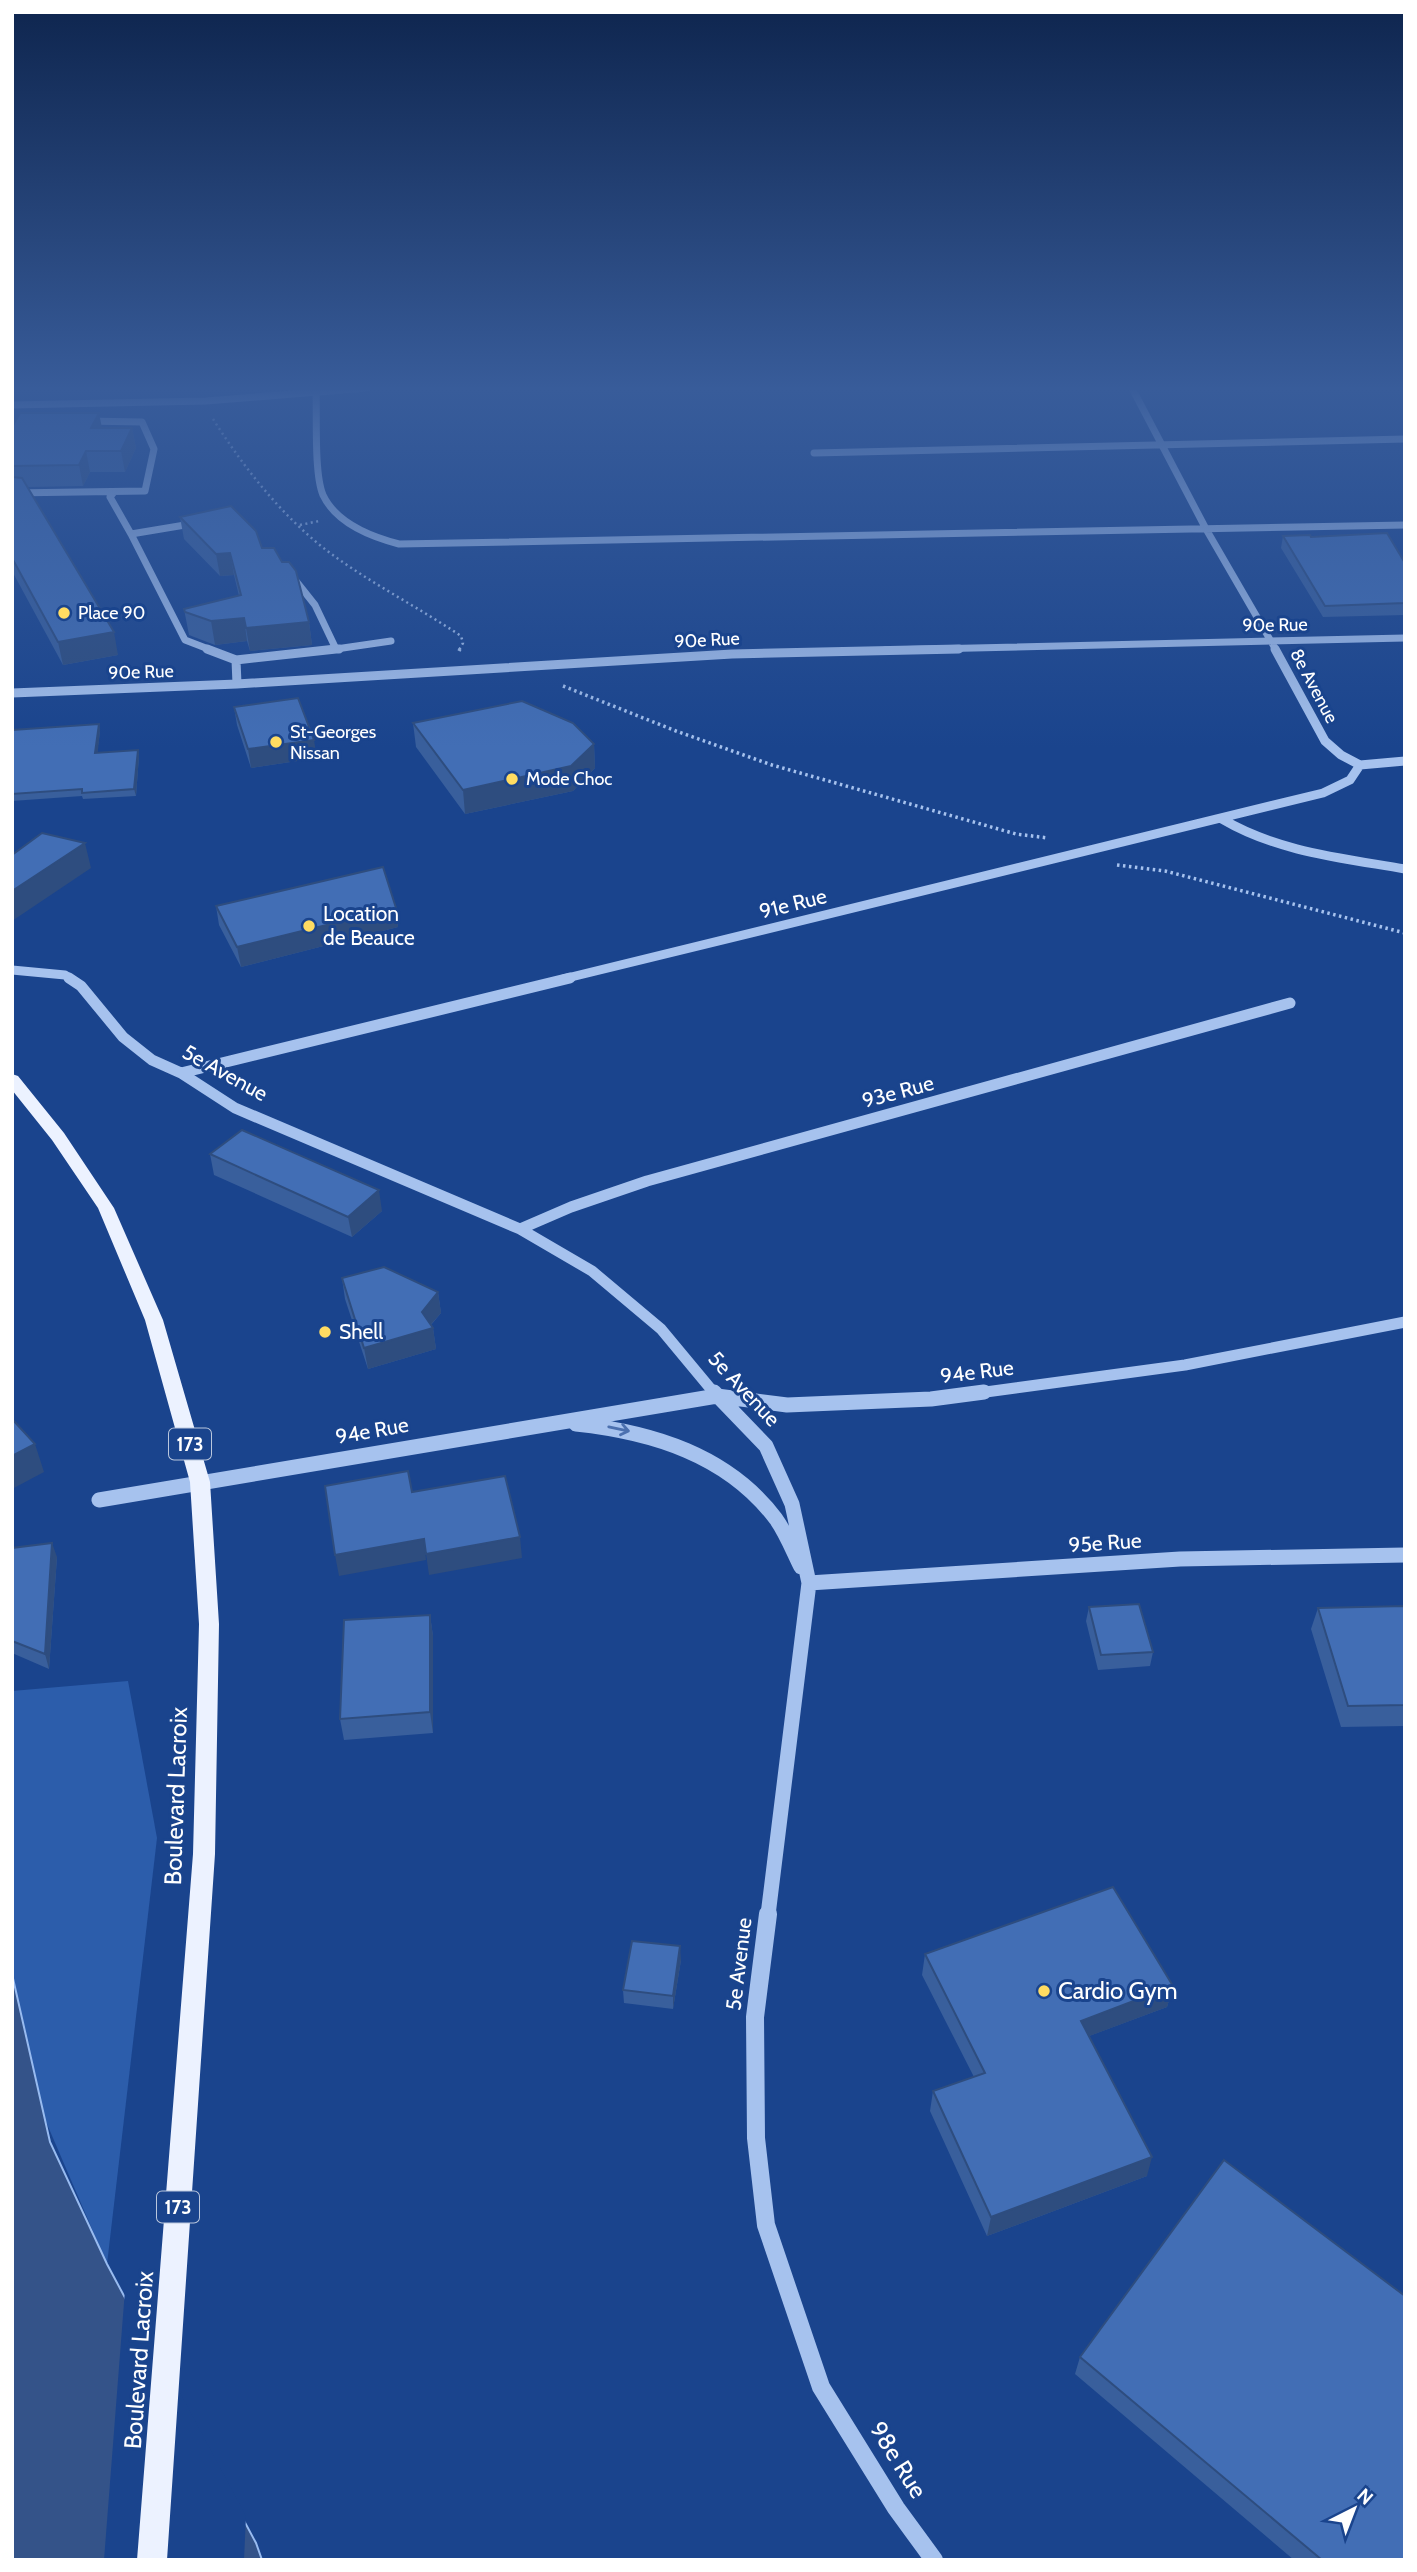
<svg xmlns="http://www.w3.org/2000/svg" width="1417" height="2572" viewBox="0 0 1417 2572" font-family="Cabin,sans-serif">
	<style>
		.green { fill: #2c5dab }
		.water { fill: #345389; stroke: #98bbf0; stroke-width: 2 }
		.pier { fill: #1a448d }
		.lines { fill: none; stroke-linecap: round; stroke-linejoin: round }
		.path-far1 { stroke: #a6c2ee; stroke-width: 2.5; stroke-dasharray: 2 3.5; stroke-linecap: butt }
		.path { stroke: #a6c2ee; stroke-width: 3.5; stroke-dasharray: 2.5 3.5; stroke-linecap: butt }
		.minor-far4 { stroke: #a6c2ee; stroke-width: 7 }
		.minor-far3 { stroke: #a6c2ee; stroke-width: 9 }
		.minor-far2 { stroke: #a6c2ee; stroke-width: 11 }
		.minor-far1 { stroke: #a6c2ee; stroke-width: 15 }
		.minor { stroke: #a6c2ee; stroke-width: 18 }
		.major { fill: #ecf2ff; fill-rule: evenodd }
		.wall { fill: #395f9c }
		.shaded-wall { fill: #2e4d7f }
		.building { fill: #426eb5; stroke: #2e4d7f; stroke-width: 2 }
		.oneway { stroke: #4b70af }
		.poi-dot { fill: #ffdc62; stroke: #1a448d; stroke-width: 2.5 }
		.labels { text-anchor: middle; stroke-width: 6; stroke-linejoin: round; paint-order: stroke }
		.far-poi-label { font-size: 18px; fill: #fff; stroke: #1a448d; text-anchor: start }
		.far-street-label { font-size: 18px; fill: #fff; stroke: #1a448d }
		.shield { fill: #1a448d; stroke: #bac7dd; stroke-width: 2 }
		.shield-label { font-size: 19px; font-weight: bold; fill: #fff }
		.street-label { font-size: 21px; fill: #fff; stroke: #1a448d }
		.poi-label { font-size: 21px; fill: #fff; stroke: #1a448d; text-anchor: start }
		.near-street-label { font-size: 24px; fill: #fff; stroke: #1a448d }
		.near-poi-label { font-size: 24px; fill: #fff; stroke: #1a448d; text-anchor: start }
	</style>
	<rect width="100%" height="100%" fill="#1a448d"/>
	<path class="green" d="M128 1681 157 1838 107 2264 44 2117 12 2004V1691Z"/>
	<path class="water" d="M12 1974 50 2142 107 2264 256 2543 262 2560H12Z"/>
	<path class="pier" d="M125 2290 246 2516 244 2560H104Z"/>
	<g class="lines">
		<path class="path-far1" d="M213 419C243 466 277 510 321 546 364 580 415 605 461 636L463 643 459 650
			M300 525 319 521"/>
		<path class="path" d="M459 651 460 649
			M563 686 676 731 772 765 1016 834 1048 838
			M1117 865 1165 871 1405 933"/>
		<path class="minor-far4" d="M1132 388 1206 529 1276 650
			M316 392C317 417 314 474 323 495 336 523 372 537 399 544L1405 525
			M12 405 206 401 367 388
			M814 453 1405 439
			M114 492 110 497 131 534
			M12 493 145 491 154 449 142 422 85 421
			M197 523 131 534 185 640 211 650
			M288 571 315 605 336 649 324 650
			M336 649 391 641
			M885 650 1405 638"/>
		<path class="minor-far3" d="M207 649 236 660
			M336 649H339
			M1275 649 1325 741 1341 755 1360 765
			M237 684 236 660 336 649
			M12 693 237 684 732 654 959 649
			M1360 765 1405 761
			M1222 819C1278 852 1342 858 1405 869
			M12 970 65 975 71 979
			M563 979 1323 793 1350 780 1360 765"/>
		<path class="minor-far2" d="M69 978 81 986 123 1037 152 1060 181 1073 235 1108 520 1229 592 1271 661 1329 715 1394
			M181 1073 570 978
			M520 1229 571 1207 647 1181 1290 1003
			M971 1394 1185 1365 1405 1322"/>
		<path class="minor-far1" d="M714 1392 766 1446 792 1504 809 1583 768 1915
			M576 1424C652 1432 728 1455 776 1519 786 1533 793 1551 801 1567
			M99 1500 717 1396 787 1405 931 1399 984 1392
			M809 1583 1180 1559 1405 1555"/>
		<path class="minor" d="M768 1914 755 2017 756 2138 766 2225 821 2387 896 2508 934 2560"/>
		<path class="major" d="M12 1074 18 1076 64 1133 114 1208 163 1320 210 1482 219 1624 215 1854 167 2560H137L193 1854 199 1624 190 1482 145 1320 98 1208 52 1140 12 1090Z"/>
	</g>
	<path class="wall" d="M12 427 132 428 136 448 125 472H90L83 486 27 487 118 655 63 665 12 571Z
		M180 517 262 548 309 622 312 645 250 651 247 641 215 645 189 635 184 609 239 596 234 575 220 576 184 539Z
		M1283 536 1405 563V615L1323 617 1281 548Z
		M234 707 317 758 251 768 237 725Z
		M413 723 594 744 595 768 573 791 465 814 416 747Z
		M99 724 100 731 97 753 138 750 139 756 136 796 83 799 82 796 12 801V730Z
		M216 906 396 908 398 927 241 967 219 925Z
		M210 1154 382 1211 352 1237 214 1175Z
		M342 1278 438 1292 441 1313 431 1325 433 1328 436 1349 368 1369 345 1299Z
		M12 1548 57 1557 49 1669 12 1653Z
		M1405 1606V1726L1341 1727 1311 1629 1318 1608Z
		M1089 1607 1153 1652 1150 1666 1098 1670 1086 1621Z
		M430 1615 433 1636V1733L344 1740 340 1719Z
		M925 1954 1173 1986 1167 2007 1089 2036 1147 2176 987 2236 930 2111 933 2091 974 2077 922 1975Z
		M681 1960 673 2009 624 2003 623 1990Z
		M1080 2357 1405 2560H1294L1075 2374Z"/>
	<path class="shaded-wall" d="M99 413 103 433 91 428Z
		M132 428 136 448 125 472 121 451Z
		M86 451 90 472 83 486 79 465Z
		M230 553 234 575 220 576 216 554Z
		M244 618 247 641 215 645 211 621Z
		M309 622 312 645 250 651 246 628Z
		M114 632 118 655 63 665 58 642Z
		M99 724 100 731 97 759 95 753Z
		M314 740 317 758 251 768 248 749Z
		M594 744 595 768 573 791 465 814 463 790Z
		M138 750 139 756 136 796 134 789Z
		M85 843 91 868 12 921V891Z
		M396 908 398 927 241 967 237 947Z
		M379 1190 382 1211 352 1237 348 1217Z
		M438 1292 441 1313 426 1330 433 1328 436 1349 368 1369 364 1348 422 1312Z
		M35 1444 44 1472 12 1489V1456Z
		M520 1537 522 1558 429 1575 426 1554Z
		M424 1539 426 1560 339 1576 335 1555Z
		M52 1543 57 1557 49 1669 45 1654Z
		M430 1615 433 1636V1733L430 1712Z
		M680 1946 681 1960 673 2009V1996Z
		M1173 1986 1167 2007 1076 2041 1081 2021Z
		M1152 2157 1147 2176 987 2236 991 2217Z"/>
	<path class="building" d="M20 413H99L91 428H132L121 451H86L79 465 12 466V427Z
		M12 477 22 478 114 632 58 642 12 558Z
		M231 506 256 531 262 548H274L282 562H289L296 571 309 622 246 628 244 618 211 621 185 612 184 609 241 595 230 553 216 554 180 517Z
		M1387 533 1405 563V603L1325 606 1283 536 1310 535 1311 537Z
		M298 698 314 740 248 749 234 707Z
		M522 701 573 723 594 744 571 766 463 790 413 723Z
		M99 724 95 753 138 750 134 789 82 793V789L12 794V730Z
		M42 833 85 843 12 891V855Z
		M383 867 396 908 237 947 216 906Z
		M242 1130 379 1190 348 1217 210 1154Z
		M384 1267 438 1292 422 1312 433 1328 364 1348 342 1278Z
		M12 1419 35 1444 12 1456Z
		M408 1471 412 1492 505 1476 520 1537 426 1554 424 1539 335 1555 325 1486Z
		M52 1543 45 1654 12 1641V1548Z
		M1139 1604 1153 1652 1101 1655 1089 1607Z
		M1405 1606V1705L1348 1706 1318 1608Z
		M430 1615V1712L340 1719 344 1620Z
		M1113 1887 1173 1986 1081 2021 1152 2157 991 2217 933 2091 985 2073 925 1954Z
		M632 1941 680 1946 673 1996 623 1990Z
		M1224 2160 1405 2296V2560H1322L1080 2357Z"/>
	<defs><path id="oneway-shaft" d="M-6 0H5M1.5-3L5.5 0L1.5 3" fill="none" stroke-width="1.6" stroke-linecap="round" stroke-linejoin="round" transform="scale(1.75)"/></defs>
	<use class="oneway" href="#oneway-shaft" transform="translate(619 1429) rotate(12)"/>
	<linearGradient id="sky" x2="0" y2="1"><stop stop-color="#0e254e"/><stop offset="0.52" stop-color="#385c9a"/><stop offset="1" stop-color="#385c9a" stop-opacity="0"/></linearGradient>
	<rect width="1417" height="748" fill="url(#sky)"/>
	<g class="poi-dot">
		<circle cx="64" cy="613" r="7"/>
		<circle cx="276" cy="742" r="7"/>
		<circle cx="512" cy="779" r="7"/>
		<circle cx="309" cy="926" r="7"/>
		<circle cx="325" cy="1332" r="7"/>
		<circle cx="1044" cy="1991" r="7"/>
	</g>
	<g class="labels">
		<g class="far-poi-label">
			<text x="78" y="619">Place 90</text>
			<text x="290" y="738">St-Georges<tspan x="290" dy="21">Nissan</tspan></text>
			<text x="526" y="785">Mode Choc</text>
		</g>
		<g class="far-street-label">
			<text transform="translate(1275 625) rotate(-1)" y="6">90e Rue</text>
			<text transform="translate(707 640) rotate(-3)" y="6">90e Rue</text>
			<text transform="translate(141 672) rotate(-2)" y="6">90e Rue</text>
			<text transform="translate(1314 686) rotate(62)" y="6">8e Avenue</text>
		</g>
		<g class="shield">
			<rect x="169" y="1428.5" width="42" height="31" rx="5"/>
			<rect x="157" y="2191.5" width="42" height="31" rx="5"/>
		</g>
		<g class="shield-label">
			<text x="190" y="1451">173</text>
			<text x="178" y="2214">173</text>
		</g>
		<g class="street-label">
			<text transform="translate(793 904) rotate(-14)" y="7">91e Rue</text>
			<text transform="translate(225 1073) rotate(29)" y="7">5e Avenue</text>
			<text transform="translate(898 1092) rotate(-15)" y="7">93e Rue</text>
			<text transform="translate(977 1372) rotate(-7)" y="7">94e Rue</text>
			<text transform="translate(744 1389) rotate(47)" y="7">5e Avenue</text>
			<text transform="translate(372 1431) rotate(-10)" y="7">94e Rue</text>
			<text transform="translate(1105 1543) rotate(-4)" y="7">95e Rue</text>
			<text transform="translate(739 1964) rotate(-83)" y="7">5e Avenue</text>
		</g>
		<g class="poi-label">
			<text x="323" y="921">Location<tspan x="323" dy="24">de Beauce</tspan></text>
			<text x="339" y="1339">Shell</text>
		</g>
		<g class="near-street-label">
			<text transform="translate(176 1796) rotate(-88)" y="8">Boulevard Lacroix</text>
			<text transform="translate(139 2360) rotate(-86)" y="8">Boulevard Lacroix</text>
			<text transform="translate(898 2460) rotate(58)" y="8">98e Rue</text>
		</g>
		<g class="near-poi-label">
			<text x="1058" y="1999">Cardio Gym</text>
		</g>
	</g>
	<rect width="1417" height="2572" fill="none" stroke="#ffffff" stroke-width="28"/>
	<g transform="translate(1354 2509) rotate(42)" stroke="#1a448d" stroke-width="5" paint-order="stroke">
	<path d="M0-5L12 26L0 18L-12 26Z" fill="#ffffff"/>
	<text y="-10" font-size="19" font-weight="bold" text-anchor="middle" fill="#ffffff">N</text>
	</g>
</svg>
